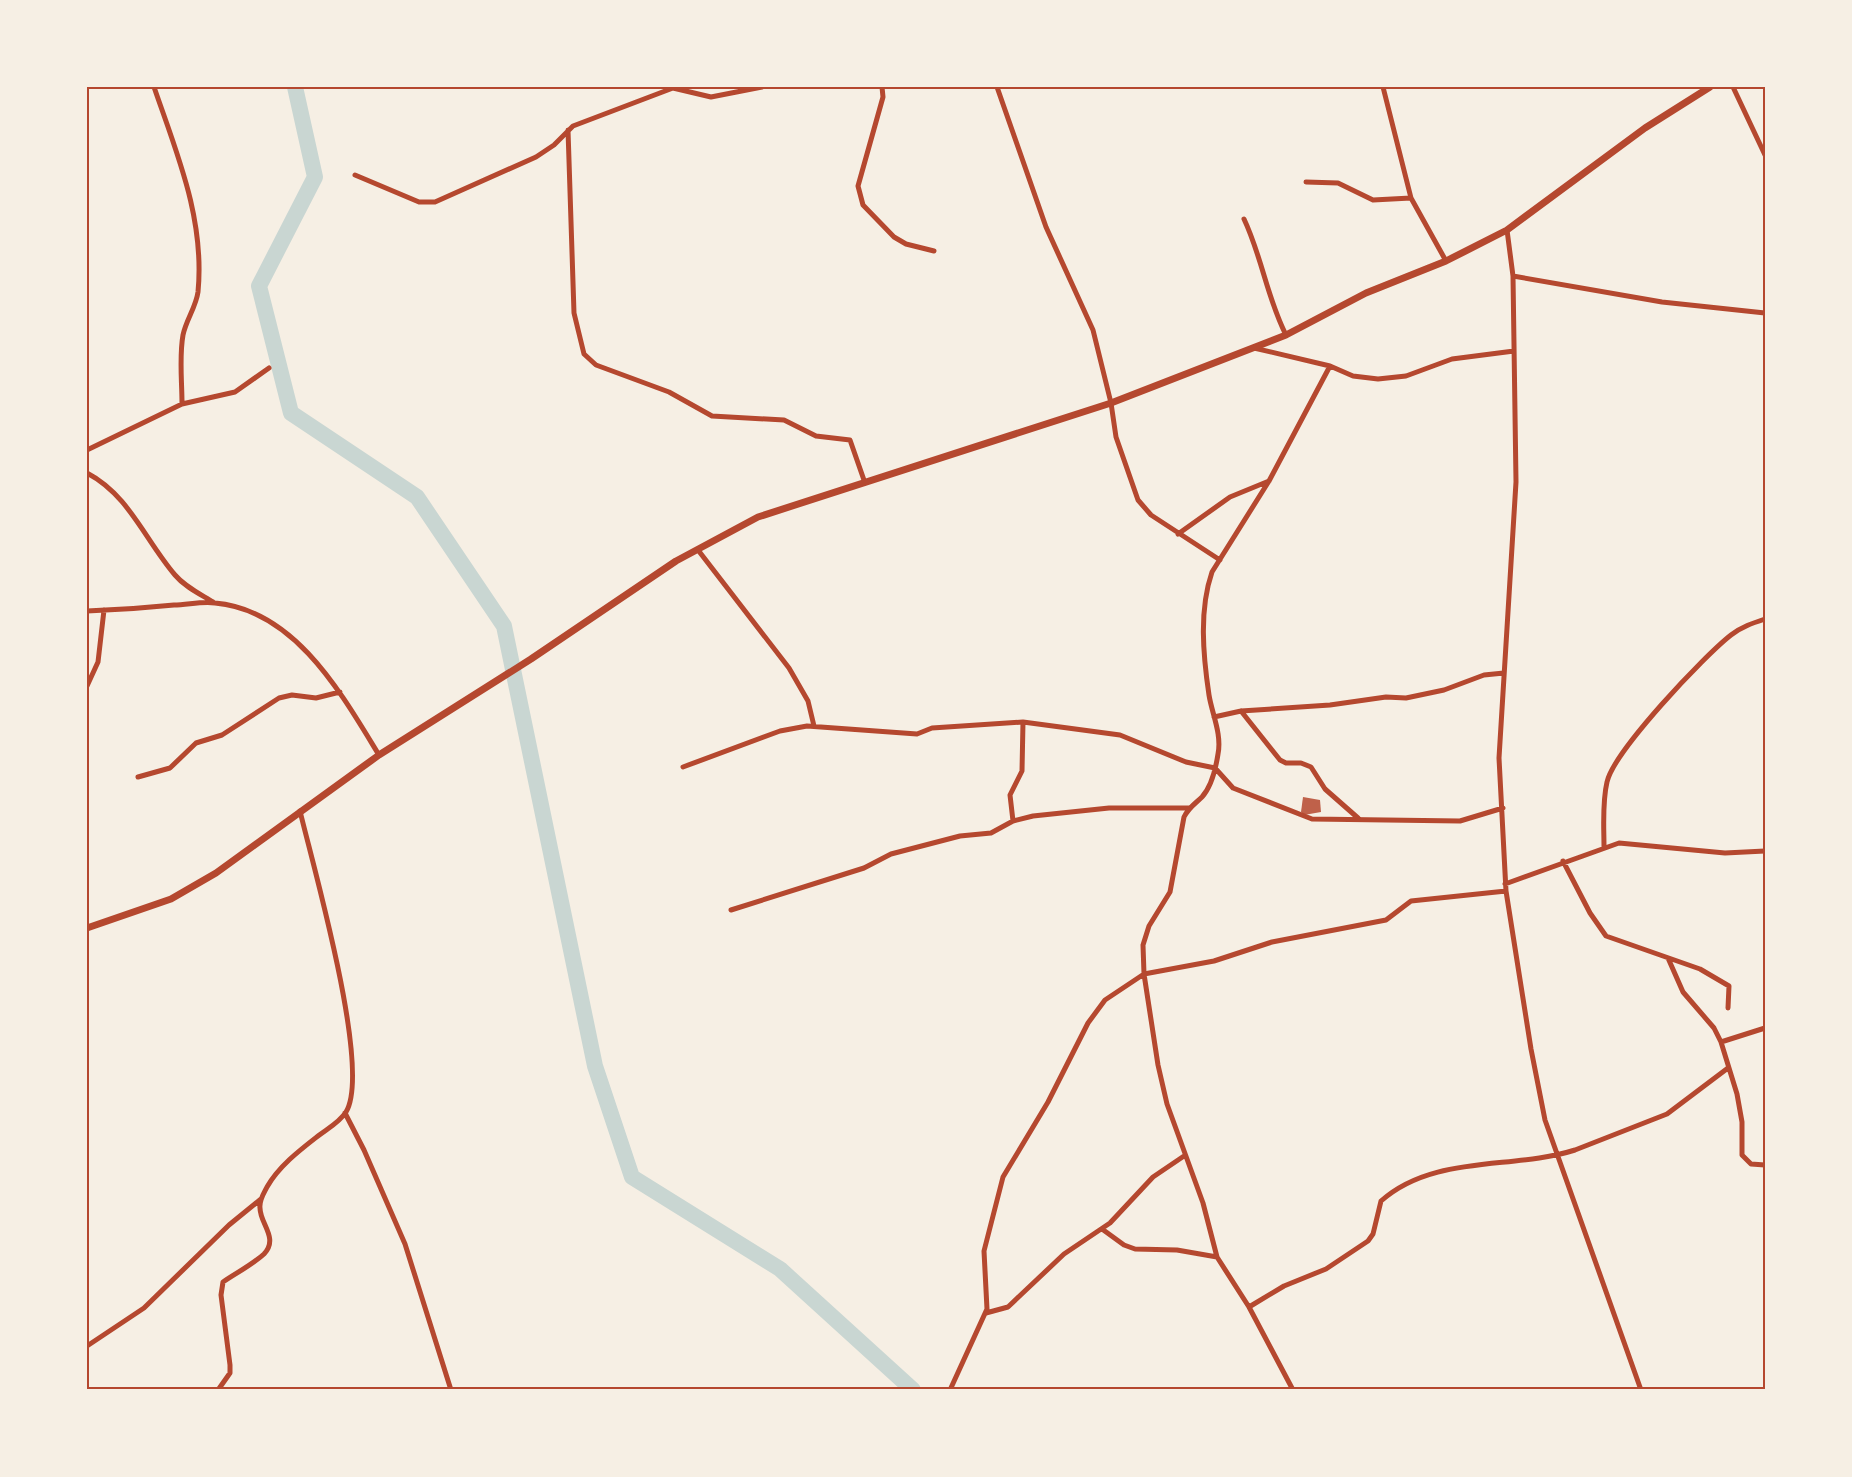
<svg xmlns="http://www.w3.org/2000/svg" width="1852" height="1477" viewBox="0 0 1852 1477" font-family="'Roboto Serif',serif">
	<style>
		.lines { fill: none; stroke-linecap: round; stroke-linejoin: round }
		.river { stroke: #c9d6d2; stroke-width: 16 }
		.building { fill: #bf614a }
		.minor { stroke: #b5482f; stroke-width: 5 }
		.tertiary { stroke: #b5482f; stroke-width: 7 }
		.neatline { fill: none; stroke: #b5482f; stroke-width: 2 }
	</style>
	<rect width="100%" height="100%" fill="#f6efe4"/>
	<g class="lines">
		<path class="river" d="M295 87 315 177 259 286 291 413 417 497 504 626 595 1066 632 1177 780 1269 913 1390"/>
	</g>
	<path class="building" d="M1303 797 1320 800 1321 812 1304 815 1301 812Z"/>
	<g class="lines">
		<path class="minor" d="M154 87C177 154 205 219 198 292 196 307 186 320 183 335 179 357 182 381 182 404
			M882 87 883 97 858 186 863 205 894 237 906 244 934 251
			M997 87 1046 227 1093 330 1111 403 1116 437 1138 500 1151 515 1220 560
			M1383 87 1411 198 1446 261
			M1733 87 1765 155
			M568 130 574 313 584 354 596 365 669 392 712 416 784 420 816 436 850 440 865 483
			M355 175 419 202H435L536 157 554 145 573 126 673 88 711 97 762 87
			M1306 182 1338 183 1373 200 1411 198
			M1244 219C1262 257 1267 298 1286 335
			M1507 230 1513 276 1516 482 1499 758 1506 891 1531 1049 1545 1120 1641 1390
			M1513 276 1662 302 1765 313
			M1254 348 1330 366 1353 376 1378 379 1406 376 1452 359 1514 351
			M87 450 182 404 235 392 269 368
			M87 473C129 495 145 540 175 575 185 587 200 594 213 602
			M1178 534 1230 497 1269 481
			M698 550 789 668 808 701 814 726
			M87 611C116 610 145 608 174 605 187 605 202 601 215 603 295 610 341 693 379 755
			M87 686 98 662 104 610
			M1241 711 1280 760 1286 763H1301L1311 767 1325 789 1358 818
			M1214 717 1241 711 1330 705 1386 697 1406 698 1444 690 1484 675 1504 673
			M683 767 780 731 807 726 917 734 932 728 1023 722 1120 735 1186 762 1215 768 1233 788 1312 819 1460 821 1503 808
			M138 777 170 768 196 743 222 735 279 698 292 695 316 698 340 692
			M1013 821 1010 795 1022 771 1023 722
			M1604 847C1604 827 1602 803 1607 782 1614 751 1704 656 1731 635 1741 627 1753 623 1765 619
			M1563 861 1590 913 1606 936 1700 969 1729 986 1728 1008
			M1505 884 1619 843 1725 853 1765 851
			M731 910 864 868 891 854 960 836 991 833 1013 821 1033 816 1109 808H1189
			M1668 958 1683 992 1714 1028 1721 1042 1737 1094 1742 1122V1155L1751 1164 1765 1165
			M1721 1042 1765 1028
			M345 1113 364 1150 405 1244 451 1390
			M1102 1229 1124 1245 1135 1249 1177 1250 1217 1257
			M1249 1307 1284 1286 1326 1269 1368 1241 1373 1234 1381 1201C1434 1154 1512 1170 1575 1150L1667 1114 1728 1068
			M986 1313 1008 1307 1064 1254 1110 1223 1153 1177 1184 1156
			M87 1346 144 1308 229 1225 261 1199
			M218 1390 230 1373V1365L221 1295 223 1282C236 1273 252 1265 264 1254 279 1238 260 1224 260 1208 259 1200 264 1193 267 1187 279 1166 300 1150 318 1136 327 1129 340 1122 346 1112 372 1069 313 866 300 811
			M950 1390 987 1309 984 1251 1003 1177 1048 1102 1088 1023 1105 1000 1144 974 1214 961 1272 942 1386 920 1411 901 1506 891
			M1293 1390 1249 1307 1217 1257 1203 1203 1167 1104 1158 1065 1144 974 1143 945 1149 926 1170 892 1184 817C1189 807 1195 804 1202 797 1212 786 1216 767 1218 754 1222 734 1212 714 1209 695 1203 655 1199 610 1212 572L1269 481 1330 366"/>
		<path class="tertiary" d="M87 928 171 899 216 873 379 755 531 659 676 561 758 517 1111 403 1286 335 1366 293 1446 261 1507 230 1645 128 1710 87"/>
	</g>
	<rect width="1852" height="1477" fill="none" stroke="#f6efe4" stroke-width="177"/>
	<rect x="88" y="88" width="1676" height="1300" class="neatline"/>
</svg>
